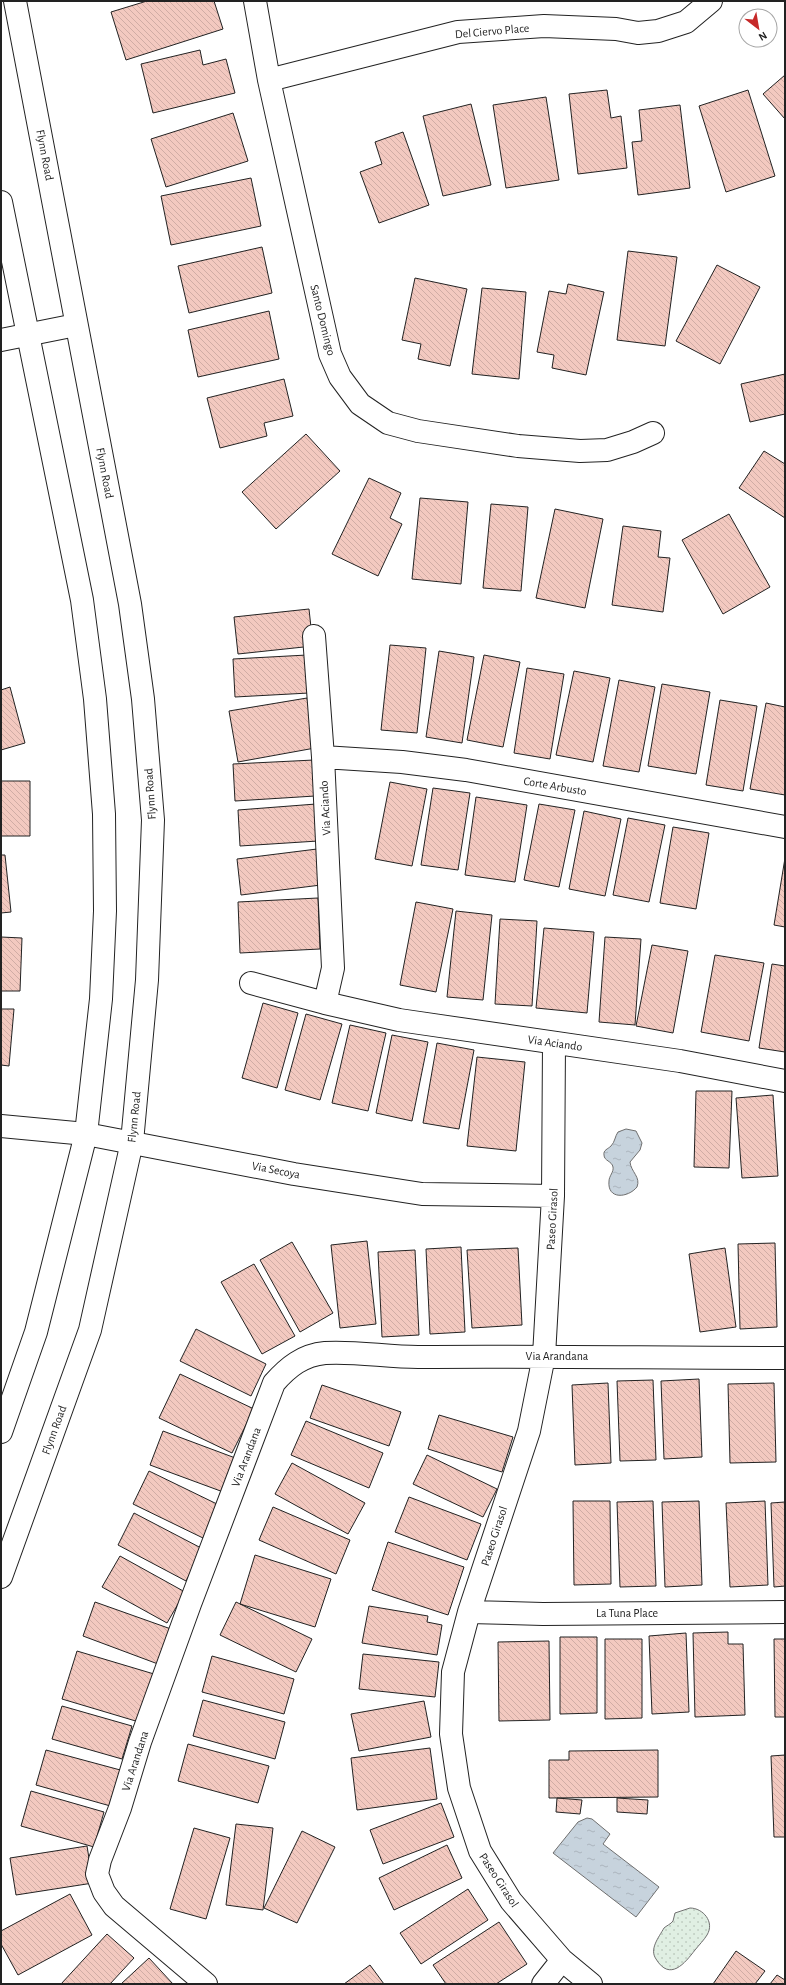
<svg xmlns="http://www.w3.org/2000/svg" width="786" height="1985" viewBox="0 0 786 1985" font-family="'Alegreya Sans',sans-serif">
	<style>
		.park { fill: url(#park-dots); stroke: #6f6f6f }
		.water { fill: url(#water-ripples); stroke: #6f6f6f }
		.building { fill: url(#building-back-hatch); stroke: #222 }
		.lines { fill: none; stroke-linecap: round; stroke-linejoin: round }
		.minor-casing { stroke: #222; stroke-width: 24 }
		.secondary-casing { stroke: #222; stroke-width: 24 }
		.minor { stroke: #fff; stroke-width: 22 }
		.secondary { stroke: #fff; stroke-width: 22 }
		.labels { text-anchor: middle; stroke-width: 3; stroke-linejoin: round; paint-order: stroke }
		.street-label { font-size: 12px; fill: #222; stroke: #fff }
	</style>
	<defs>
		<pattern id="park-dots" width="8" height="8" patternUnits="userSpaceOnUse"><rect width="8" height="8" fill="#e0efe3"/><path d="M2 2h.1M6 6h.1" fill="none" stroke="#c0cdc2" stroke-width="1.8" stroke-linecap="round"/></pattern>
		<pattern id="water-ripples" width="26" height="14" patternUnits="userSpaceOnUse"><rect width="26" height="14" fill="#c7d3dd"/><path d="M2 4q2-2 4 0t4 0M15 11q2-2 4 0t4 0" fill="none" stroke="#abb5bd"/></pattern>
		<pattern id="building-back-hatch" width="6" height="6" patternUnits="userSpaceOnUse"><rect width="6" height="6" fill="#f3c9c0"/><path d="M-1 5l2 2M0 0l6 6M5-1l2 2" fill="none" stroke="#d0aca5"/></pattern>
	</defs>
	<rect width="100%" height="100%" fill="#fff"/>
	<path class="park" d="M690 1908C703 1908 715 1922 707 1935 704 1940 699 1945 695 1950 685 1963 670 1982 656 1959 649 1949 659 1937 664 1928 666 1926 671 1924 673 1921L675 1913Z"/>
	<path class="water" d="M626 1129 636 1131 642 1143 640 1150 630 1162C631 1172 641 1177 637 1187 628 1198 607 1200 609 1181 609 1176 614 1172 613 1167 612 1161 604 1161 604 1155 603 1150 608 1149 611 1146 615 1142 615 1136 618 1132Z
		M587 1818 592 1819 610 1834 603 1844 659 1887 636 1917 553 1853 578 1822Z"/>
	<path class="building" d="M147 1H214L223 29 126 60 111 12Z
		M200 50 203 65 226 59 235 93 153 113 141 64Z
		M785 75V119L763 94Z
		M607 90 611 118 621 116 627 168 578 174 569 94Z
		M748 90 775 176 726 192 699 106Z
		M546 97 559 180 506 188 493 105Z
		M471 104 491 185 443 196 423 116Z
		M680 105 690 188 638 195 632 142 642 141 639 110Z
		M233 113 248 161 166 187 151 139Z
		M403 132 429 205 379 223 360 172 382 164 375 142Z
		M251 178 261 226 171 245 161 196Z
		M262 247 272 293 189 313 178 266Z
		M628 251 677 257 665 346 617 340Z
		M717 265 760 287 720 364 676 341Z
		M415 278 467 289 450 366 418 359 421 344 402 340Z
		M568 284 604 292 586 375 552 368 554 355 537 352 549 291 566 294Z
		M482 288 526 292 519 379 472 374Z
		M269 311 279 359 198 377 188 330Z
		M785 374V414L750 422 741 384Z
		M284 379 293 416 264 423 267 436 220 448 207 398Z
		M306 434 340 471 276 529 242 492Z
		M764 451 785 464V518L739 488Z
		M369 478 401 493 390 518 402 524 378 576 332 554Z
		M420 498 468 502 461 584 412 579Z
		M491 504 528 507 521 591 483 588Z
		M555 509 603 519 585 608 536 598Z
		M729 514 770 587 723 614 682 540Z
		M623 526 661 531 658 557 670 558 663 612 612 605Z
		M309 609 313 646 238 654 234 617Z
		M390 645 426 648 417 733 381 730Z
		M439 651 474 657 462 743 426 737Z
		M307 655 309 693 235 697 233 659Z
		M484 655 520 662 503 747 467 740Z
		M527 668 564 674 550 759 514 753Z
		M574 671 610 678 593 762 556 755Z
		M619 680 655 687 639 772 603 766Z
		M662 684 710 692 696 774 648 766Z
		M10 687 25 743 1 750V690Z
		M307 698 315 748 238 762 229 711Z
		M720 700 757 706 743 791 706 785Z
		M766 703 785 707V795L750 789Z
		M314 760 315 796 235 801 233 764Z
		M1 781H30V836H1Z
		M390 782 427 789 412 866 375 859Z
		M433 788 470 793 458 870 421 865Z
		M476 797 527 805 515 882 465 875Z
		M316 804 318 841 240 846 238 810Z
		M539 804 575 810 559 887 524 880Z
		M584 811 621 819 605 896 569 889Z
		M628 818 665 825 649 902 613 895Z
		M673 827 709 833 696 909 660 903Z
		M317 849 321 885 241 895 237 859Z
		M1 855H5L11 912 1 913Z
		M785 858V927L774 925Z
		M318 898 320 949 240 953 238 902Z
		M416 902 453 909 436 992 400 985Z
		M456 911 492 915 483 1000 447 997Z
		M500 919 537 921 532 1006 495 1004Z
		M544 928 594 932 587 1013 536 1008Z
		M1 937 22 938 20 991H1Z
		M605 937 641 939 635 1025 599 1022Z
		M652 945 688 951 673 1033 636 1026Z
		M715 955 764 963 749 1041 701 1032Z
		M772 964 785 966V1052L759 1048Z
		M263 1003 298 1013 277 1088 242 1078Z
		M1 1009H14L9 1066 1 1065Z
		M306 1014 342 1024 320 1100 285 1090Z
		M350 1025 386 1033 368 1111 332 1103Z
		M392 1035 428 1042 412 1121 376 1113Z
		M437 1043 474 1050 459 1129 423 1123Z
		M477 1057 525 1062 516 1151 467 1146Z
		M696 1091H732L729 1168 694 1167Z
		M773 1095 778 1176 742 1178 736 1098Z
		M367 1241 376 1324 340 1328 331 1245Z
		M292 1242 333 1313 300 1332 260 1260Z
		M775 1243 777 1327 740 1329 738 1244Z
		M461 1247 465 1332 430 1334 426 1249Z
		M518 1248 522 1325 472 1328 467 1250Z
		M725 1248 736 1327 700 1332 689 1254Z
		M415 1250 419 1335 382 1337 378 1252Z
		M254 1264 295 1336 262 1354 221 1282Z
		M196 1329 266 1364 251 1396 180 1361Z
		M180 1374 254 1409 232 1453 159 1418Z
		M699 1379 702 1457 664 1459 661 1381Z
		M653 1380 656 1460 620 1461 617 1381Z
		M608 1383 611 1463 575 1465 572 1385Z
		M774 1383 776 1462 730 1463 728 1384Z
		M322 1385 401 1412 389 1446 310 1418Z
		M439 1415 513 1437 502 1472 428 1449Z
		M306 1421 383 1453 369 1488 291 1455Z
		M163 1431 238 1459 226 1493 150 1465Z
		M427 1455 497 1489 483 1517 413 1484Z
		M292 1463 365 1503 348 1534 275 1494Z
		M149 1471 219 1505 203 1538 133 1504Z
		M409 1497 481 1524 467 1560 395 1532Z
		M573 1501H610L611 1584 574 1585Z
		M653 1501 656 1586 620 1587 617 1502Z
		M699 1501 702 1585 665 1587 662 1502Z
		M765 1501 768 1585 730 1587 726 1503Z
		M785 1502V1586L774 1587 771 1503Z
		M273 1507 350 1540 336 1574 259 1540Z
		M134 1513 203 1549 186 1581 118 1545Z
		M388 1542 464 1567 448 1615 372 1590Z
		M255 1555 331 1579 315 1627 240 1604Z
		M120 1556 185 1592 167 1623 102 1587Z
		M95 1602 171 1629 158 1664 83 1636Z
		M236 1602 312 1639 296 1672 220 1635Z
		M369 1606 428 1616 427 1622 442 1625 437 1655 362 1643Z
		M728 1632V1644H743L745 1715 695 1717 693 1633Z
		M686 1633 689 1712 652 1714 649 1636Z
		M560 1637H597V1713L560 1714Z
		M605 1639H642V1718L605 1719Z
		M774 1639H785V1717H775Z
		M549 1641 550 1720 499 1721 498 1642Z
		M77 1651 154 1674 139 1722 62 1699Z
		M363 1654 439 1662 435 1697 359 1689Z
		M212 1656 294 1679 284 1714 202 1692Z
		M203 1700 285 1722 275 1759 193 1736Z
		M424 1701 431 1737 359 1751 351 1714Z
		M62 1706 132 1726 122 1759 52 1739Z
		M188 1744 269 1766 258 1803 178 1781Z
		M430 1748 437 1799 357 1810 351 1758Z
		M46 1750 124 1771 114 1807 36 1785Z
		M658 1750V1797L549 1798V1760H569V1751Z
		M785 1755V1837H774L771 1756Z
		M31 1791 104 1812 94 1847 21 1826Z
		M557 1798 582 1800 580 1814 556 1812Z
		M617 1798 648 1800 647 1814 617 1812Z
		M441 1803 454 1837 383 1864 370 1830Z
		M236 1824 273 1828 263 1910 226 1905Z
		M194 1828 230 1838 206 1919 170 1909Z
		M302 1831 335 1847 297 1923 264 1908Z
		M447 1845 462 1878 394 1910 379 1878Z
		M87 1846 93 1883 16 1895 10 1858Z
		M468 1889 488 1920 421 1964 400 1933Z
		M70 1894 92 1935 18 1975 1 1944V1931Z
		M499 1922 527 1964 496 1984H446L433 1965Z
		M107 1934 134 1958 110 1984H61Z
		M736 1951 765 1971 755 1984H713Z
		M149 1958 173 1984H121Z
		M370 1965 384 1984H344Z
		M777 1975 785 1980V1984H770Z"/>
	<g class="lines">
		<g class="minor-casing">
			<path id="minor" d="M255 1 269 80 330 354 340 377 360 404 388 423 418 431 518 446 580 451 607 450 633 442 653 433
				M269 80 458 32 544 26 616 29 638 33 658 31 686 22 711 1
				M1 340 76 325
				M314 636 323 757 333 968 325 1003
				M323 757 402 762 466 770 785 827
				M251 983 325 1003 399 1020 680 1061 785 1081
				M554 1043 553 1196 544 1356 529 1431 469 1612 453 1672 451 1734 459 1788 480 1851 511 1901 562 1960 591 1984
				M1 1126 86 1134 294 1174 422 1194 553 1196
				M469 1612 543 1614 785 1612
				M206 1984 114 1906 104 1892 97 1874 100 1860 120 1808 140 1742 190 1604 274 1383C288 1367 303 1355 325 1353 355 1351 387 1357 418 1357 541 1356 663 1358 785 1358
				M543 1984 562 1960"/>
		</g>
		<g class="secondary-casing">
			<path id="secondary" d="M1 202 82 600 95 699 104 814 105 911 101 999 86 1134 36 1332 1 1432
				M1 1577 90 1330 132 1142 147 980 153 820 143 699 130 604 15 1"/>
		</g>
		<use href="#minor" class="minor"/>
		<use href="#secondary" class="secondary"/>
	</g>
	<g class="labels">
		<g class="street-label">
			<text transform="translate(492 31) rotate(-5)" y="4">Del Ciervo Place</text>
			<text transform="translate(45 155) rotate(79)" y="4">Flynn Road</text>
			<text transform="translate(323 320) rotate(76)" y="4">Santo Domingo</text>
			<text transform="translate(105 473) rotate(79)" y="4">Flynn Road</text>
			<text transform="translate(555 786) rotate(10)" y="4">Corte Arbusto</text>
			<text transform="translate(150 794) rotate(-94)" y="4">Flynn Road</text>
			<text transform="translate(325 808) rotate(-93)" y="4">Via Aciando</text>
			<text transform="translate(555 1043) rotate(8)" y="4">Via Aciando</text>
			<text transform="translate(134 1117) rotate(-84)" y="4">Flynn Road</text>
			<text transform="translate(276 1170) rotate(11)" y="4">Via Secoya</text>
			<text transform="translate(552 1219) rotate(-87)" y="4">Paseo Girasol</text>
			<text x="557" y="1360">Via Arandana</text>
			<text transform="translate(54 1430) rotate(-70)" y="4">Flynn Road</text>
			<text transform="translate(246 1457) rotate(-69)" y="4">Via Arandana</text>
			<text transform="translate(494 1536) rotate(-72)" y="4">Paseo Girasol</text>
			<text x="627" y="1617">La Tuna Place</text>
			<text transform="translate(135 1761) rotate(-72)" y="4">Via Arandana</text>
			<text transform="translate(499 1880) rotate(57)" y="4">Paseo Girasol</text>
		</g>
	</g>
	<rect width="786" height="1985" fill="none" stroke="#222222" stroke-width="4"/>
	<g transform="translate(758 28) rotate(149)"><circle r="19" fill="#ffffff" stroke="#a7a7a7"/>
	<path d="M0-3L7 15L0 10L-7 15Z" fill="#c62828"/>
	<text y="-6" font-size="11" font-weight="bold" text-anchor="middle" fill="#222222">N</text>
	</g>
</svg>
